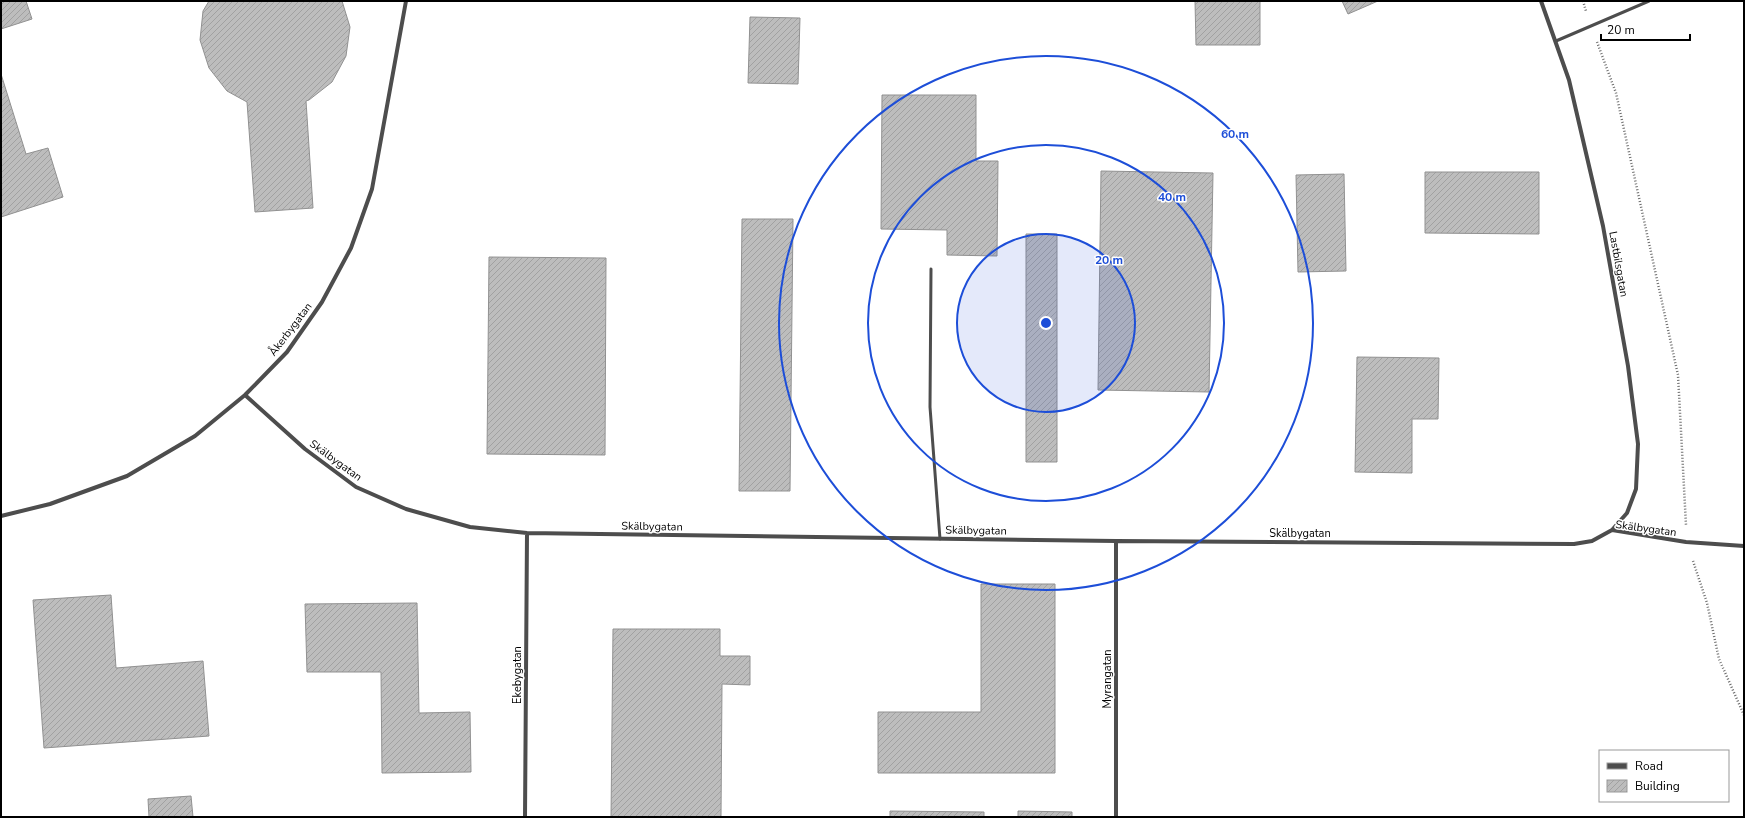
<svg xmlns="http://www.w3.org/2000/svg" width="1745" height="818" viewBox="0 0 1745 818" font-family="'Nunito Sans',sans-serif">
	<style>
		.building { fill: url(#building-hatch); stroke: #919191 }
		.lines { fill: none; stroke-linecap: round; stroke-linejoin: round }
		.path { stroke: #6f6f6f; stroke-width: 2.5; stroke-dasharray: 1 2; stroke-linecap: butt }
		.lane { stroke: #4d4d4d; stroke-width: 3 }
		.street { stroke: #4d4d4d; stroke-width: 4 }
		.ring { fill: none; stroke: #1d4ed8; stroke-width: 2 }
		.labels { text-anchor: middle; stroke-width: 3; stroke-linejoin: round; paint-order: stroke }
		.street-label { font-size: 11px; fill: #000; stroke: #fff }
		.centre { fill: #1d4ed8; stroke: #fff; stroke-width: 2 }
		.ring-label { font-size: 12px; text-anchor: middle; font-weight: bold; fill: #1d4ed8; stroke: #fff; stroke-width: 3; stroke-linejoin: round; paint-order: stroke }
	</style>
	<defs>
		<pattern id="building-hatch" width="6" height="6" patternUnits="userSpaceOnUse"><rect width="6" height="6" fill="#bdbdbd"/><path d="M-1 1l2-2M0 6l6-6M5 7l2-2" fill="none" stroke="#a1a1a1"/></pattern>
	</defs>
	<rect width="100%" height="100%" fill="#fff"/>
	<path class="building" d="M1 1H26L32 19 1 29Z
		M209 1H342L350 27 346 56 332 82 309 100 306 101 313 208 255 212 247 102 227 91 209 68 200 40 203 11Z
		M1195 1H1260V45H1196Z
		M1342 1H1378L1348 14Z
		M750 17 800 18 798 84 748 83Z
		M1 74 26 154 48 148 63 197 1 217Z
		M882 95H976V161H998L997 256 947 255V230L881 229Z
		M1101 171 1213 173 1209 392 1098 390Z
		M1425 172H1539V234L1425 233Z
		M1344 174 1346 271 1298 272 1296 175Z
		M742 219H793L790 491H739Z
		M1026 234H1057V462H1026Z
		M489 257 606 258 605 455 487 454Z
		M1357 357 1439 358 1438 419H1412V473L1355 472Z
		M981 584H1055V773H878V712H981Z
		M111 595 116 668 203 661 209 736 44 748 33 600Z
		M417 603 419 713 470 712 471 772 382 773 381 672H307L305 604Z
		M613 629H720V656H750V685L722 684 721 817H611Z
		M191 796 193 817H149L148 799Z
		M890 811 984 812V817H890Z
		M1018 811 1072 812V817H1018Z"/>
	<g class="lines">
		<path class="path" d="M1583 1 1586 11
			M1597 42 1616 93 1678 375 1686 525
			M1693 561 1707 603 1719 659 1744 715"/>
		<path class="lane" d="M1556 41 1649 1
			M931 269 930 407 940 539"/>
		<path class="street" d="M1541 1 1569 80 1603 226 1628 366 1638 444 1636 489 1627 513 1612 530
			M245 395 305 449 356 487 406 509 470 527 527 533 1116 541 1574 544 1592 541 1612 530 1686 542 1744 546
			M1 516 50 504 127 476 195 436 245 395 287 352 322 302 351 248 372 189 406 1
			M525 817 527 533
			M1116 817V541"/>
	</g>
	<circle cx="1046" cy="323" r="89" fill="#1d4ed8" fill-opacity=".12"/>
	<g class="ring">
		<circle cx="1046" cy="323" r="89"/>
		<circle cx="1046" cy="323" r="178"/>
		<circle cx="1046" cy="323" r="267"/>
	</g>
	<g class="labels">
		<g class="street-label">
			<text transform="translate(1619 264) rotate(80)" y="4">Lastbilsgatan</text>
			<text transform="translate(290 329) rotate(-53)" y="4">Åkerbygatan</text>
			<text transform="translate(336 460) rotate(36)" y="4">Skälbygatan</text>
			<text transform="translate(652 526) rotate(1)" y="4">Skälbygatan</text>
			<text transform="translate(1646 528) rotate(8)" y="4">Skälbygatan</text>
			<text transform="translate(976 530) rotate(1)" y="4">Skälbygatan</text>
			<text x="1300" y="537">Skälbygatan</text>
			<text transform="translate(517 675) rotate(-90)" y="4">Ekebygatan</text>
			<text transform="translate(1107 679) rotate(-90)" y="4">Myrangatan</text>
		</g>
	</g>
	<circle cx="1046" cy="323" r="6" class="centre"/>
	<g class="ring-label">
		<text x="1235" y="138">60 m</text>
		<text x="1172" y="201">40 m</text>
		<text x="1109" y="264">20 m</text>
	</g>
	<rect width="1745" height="818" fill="none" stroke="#000000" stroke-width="4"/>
	<rect x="1599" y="750" width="130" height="52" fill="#ffffff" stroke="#999999"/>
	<rect x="1607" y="763" width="20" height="6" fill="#4d4d4d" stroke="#999999"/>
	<text x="1635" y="770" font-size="12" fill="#000000">Road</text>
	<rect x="1607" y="780" width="20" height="12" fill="url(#building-hatch)" stroke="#999999"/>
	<text x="1635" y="790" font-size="12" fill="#000000">Building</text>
	<path d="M1601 34v6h89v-6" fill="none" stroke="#000000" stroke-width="2"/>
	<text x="1607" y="34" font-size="12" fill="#000000" stroke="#ffffff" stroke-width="3" paint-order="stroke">20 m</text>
</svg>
